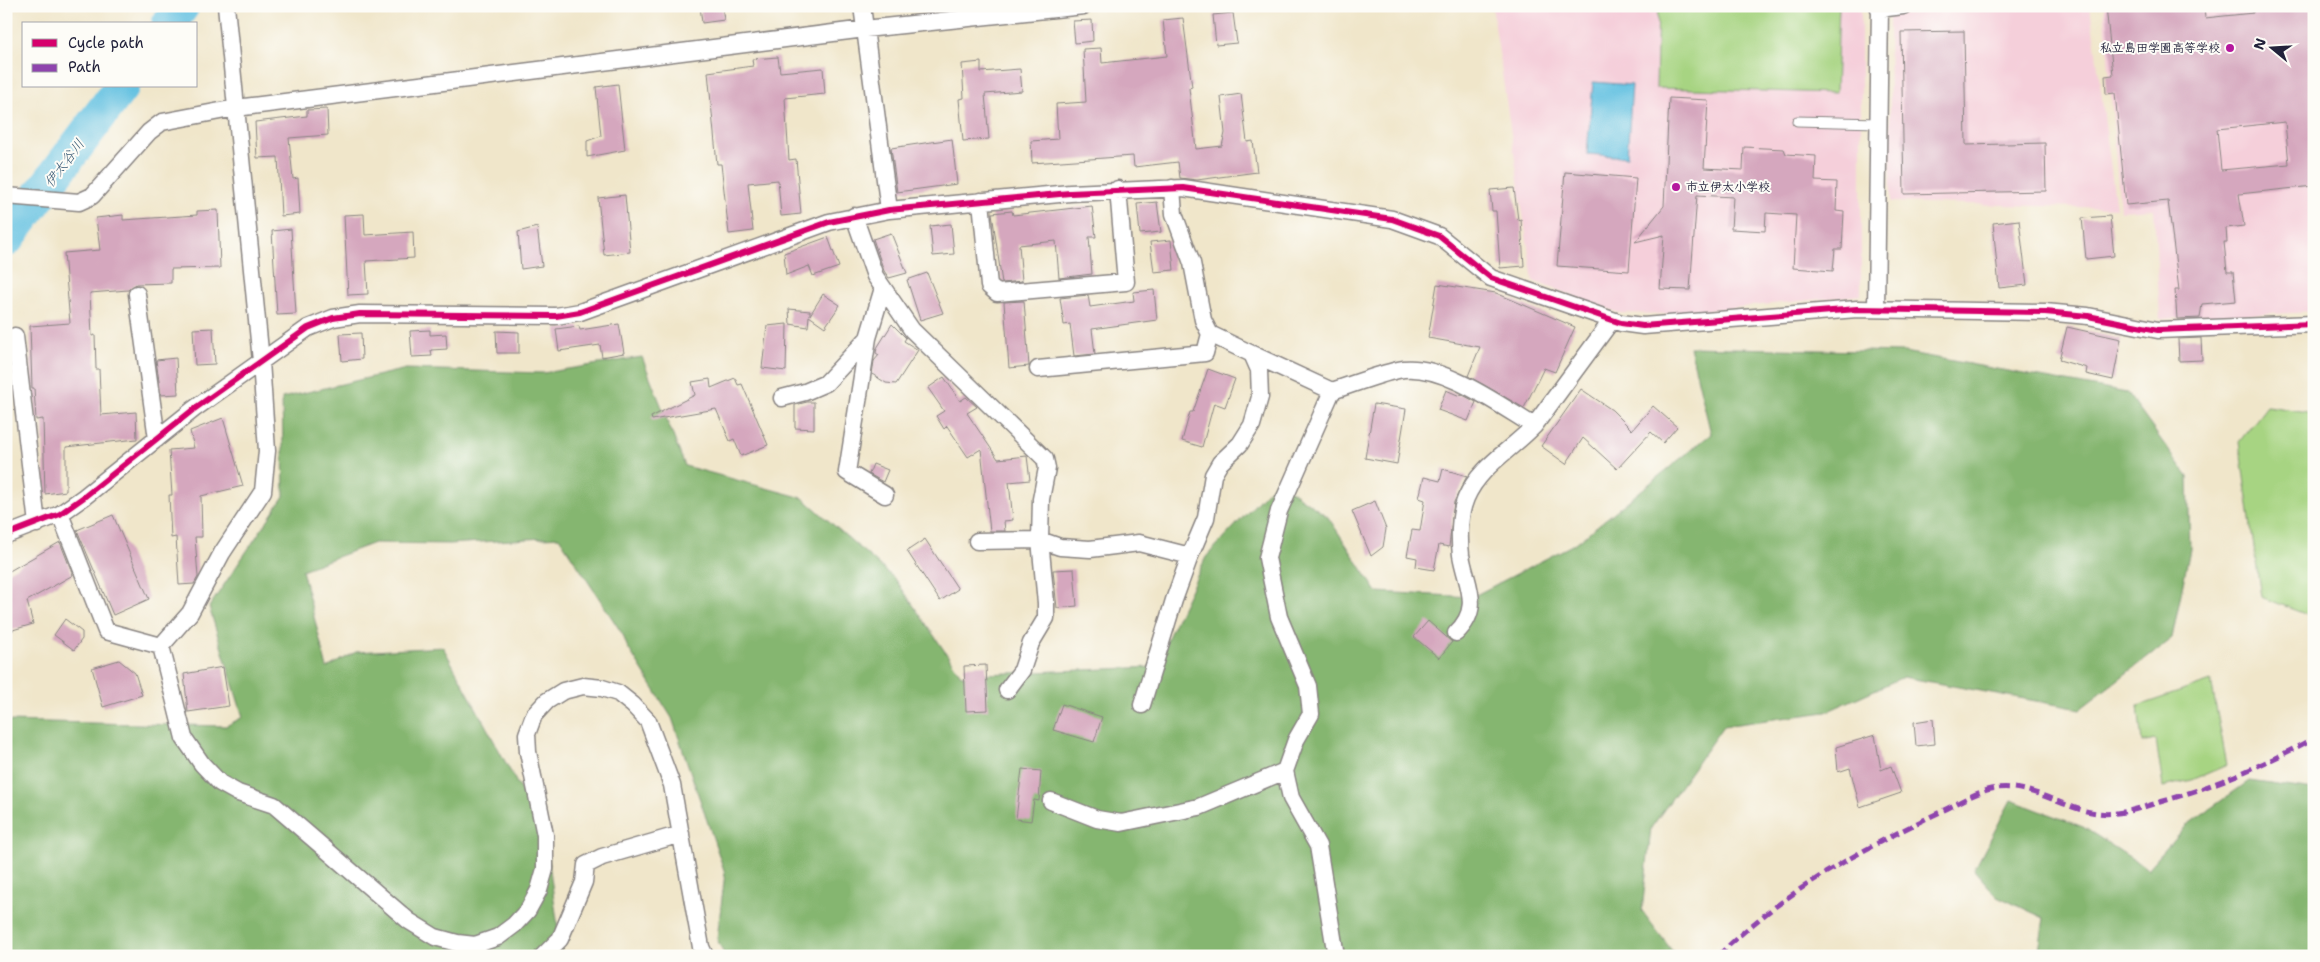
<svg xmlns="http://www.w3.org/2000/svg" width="2320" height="962" viewBox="0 0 2320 962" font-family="'Shantell Sans','Klee One',sans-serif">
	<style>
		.built { fill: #f5cfda }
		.green { fill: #a7d482; stroke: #647b5e }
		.forest { fill: #85b670; stroke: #546c56 }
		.water { fill: #63c1e1; stroke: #42728e }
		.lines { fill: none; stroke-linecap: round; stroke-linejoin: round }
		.river { stroke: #63c1e1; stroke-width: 35 }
		.building { fill: #d5a7be; fill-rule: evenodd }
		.service-casing { stroke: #898482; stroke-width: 11 }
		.minor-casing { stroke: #898482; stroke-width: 19 }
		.service { stroke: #fff; stroke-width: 9 }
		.minor { stroke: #fff; stroke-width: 16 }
		.quiet { stroke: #8e44ad; stroke-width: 5; stroke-dasharray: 10 5; stroke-linecap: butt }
		.cycleway-casing { stroke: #fdfcf7; stroke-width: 9 }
		.cycleway { stroke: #d6006c; stroke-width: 6 }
		.poi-dot { fill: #b5179e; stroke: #fdfcf7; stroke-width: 2 }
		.labels { text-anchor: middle; stroke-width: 4; stroke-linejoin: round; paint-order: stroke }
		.poi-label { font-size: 12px; font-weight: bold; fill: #22223b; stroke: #fdfcf7; text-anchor: end }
		.water-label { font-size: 14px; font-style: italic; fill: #395a75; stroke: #fdfcf7 }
	</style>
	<rect width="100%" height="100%" fill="#fdfcf7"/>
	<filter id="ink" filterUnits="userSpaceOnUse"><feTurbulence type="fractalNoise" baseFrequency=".02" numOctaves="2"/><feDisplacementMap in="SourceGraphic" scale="10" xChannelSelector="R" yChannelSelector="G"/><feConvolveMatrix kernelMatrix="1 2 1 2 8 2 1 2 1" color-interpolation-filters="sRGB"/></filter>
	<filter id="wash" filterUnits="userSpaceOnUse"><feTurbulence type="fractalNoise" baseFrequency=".0096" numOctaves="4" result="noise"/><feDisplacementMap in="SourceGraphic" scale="20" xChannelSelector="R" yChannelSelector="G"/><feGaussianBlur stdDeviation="1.12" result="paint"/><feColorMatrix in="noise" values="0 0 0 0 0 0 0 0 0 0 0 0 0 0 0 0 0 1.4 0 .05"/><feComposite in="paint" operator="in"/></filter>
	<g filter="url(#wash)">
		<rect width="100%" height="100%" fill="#f0e6ca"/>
		<path class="built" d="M1492 6H1861V295L1670 314 1619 313 1533 281Z
			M1977 6H2090L2116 208 1891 202 1889 16Z
			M2104 6H2314V312L2160 319 2154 209 2120 211Z"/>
		<path class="green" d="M1658 6H1839L1836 93 1656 88Z
			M2267 406 2314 413V617L2261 597 2239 442Z
			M2211 681 2227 765 2192 780 2163 787 2156 740 2142 743 2138 706Z"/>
		<path class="forest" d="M1690 347 1904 352 2127 393 2188 477 2190 549 2172 638 2080 709 1903 677 1826 712 1723 726 1651 828 1642 911 1676 956H725L717 939 725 873 672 718 627 646 623 635 559 537 450 544 374 543 302 570 327 668 356 652 443 647 545 835 562 956H6V721L226 726 243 717 209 607 284 496 282 398 406 369 543 373 642 357 685 466 803 498 896 580 961 675 1154 667 1206 557 1277 481 1328 517 1377 592 1472 597 1576 543 1711 434Z
			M2249 781 2314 790V956H2038L2044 918 1997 896 1974 870 2011 800 2083 827 2148 869 2187 825Z"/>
		<path class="water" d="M1593 82 1632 85 1627 157 1587 154Z"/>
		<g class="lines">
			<path class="river" d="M169 24 182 6
				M6 240 122 86"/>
		</g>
		<g id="blocks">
			<path class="building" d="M700 6H722L724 20 702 23Z
				M2106 6H2204L2205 18 2253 13V6H2314V186L2239 194 2244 226 2226 228 2227 242H2224L2227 272H2233L2236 301 2202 304 2200 318 2177 319 2175 290H2179L2168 201 2126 205 2115 93 2106 94 2105 76 2113 75ZM2285 122 2289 164 2221 170 2217 129Z
				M1233 13 1237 43 1216 45 1213 15Z
				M1183 18 1192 87 1189 88 1196 149 1222 146 1225 133 1221 97 1241 94 1247 142 1253 141 1257 172 1197 180 1180 178 1178 162 1134 167 1133 156 1032 163 1031 141 1058 139 1056 104 1086 102 1083 49 1101 48 1102 63 1167 56 1163 20Z
				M1092 20 1093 41 1075 43 1073 21Z
				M1964 31 1966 145 2045 143 2046 191 1904 194 1901 32Z
				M778 57 780 72 823 68 825 94 785 98 789 160 796 159 801 214 781 216 778 180 748 183 753 231 729 234 721 164H717L708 72 753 66 752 59Z
				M981 62V72L1020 69 1022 91 985 94 989 139 963 141 959 99 964 98 962 64Z
				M618 84 625 150 587 157V141L601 136 596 87Z
				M1669 98 1708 100 1704 168 1743 170 1744 147 1784 149 1786 154 1816 156 1815 181 1837 182 1836 211 1844 212 1842 249H1835L1833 271 1793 268 1796 215 1766 213 1765 231 1731 229 1733 197 1697 195 1690 290 1660 289 1664 235 1635 242 1664 206Z
				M327 109 328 135 289 138 293 179 298 178 300 214 281 216 278 157 257 158 255 122 307 116V110Z
				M952 139 957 184 897 192 891 148Z
				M1565 172 1636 178 1629 271 1557 266Z
				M1514 188 1518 220 1521 219 1524 266 1500 268 1496 211H1492L1490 190Z
				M625 195 630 252 604 255 598 198Z
				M1157 202 1161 232 1140 234 1137 204Z
				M1092 206 1096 237H1089L1092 274 1059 278 1056 241 1019 245 1022 281 1002 283 992 213 1012 211 1013 215Z
				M218 210 220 268 171 269V283L136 284 128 290 90 293 92 336 95 335 96 369H99L101 415 136 412 137 439 66 447V491L45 494 43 419 36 420 34 388H32L30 326 70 323 64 253 100 250 96 218 123 215V220L197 215V211Z
				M364 214 365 235 413 232 414 258 366 261 368 294 348 295 344 215Z
				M2110 216 2114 256 2086 259 2082 218Z
				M2019 220 2027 285 1999 288 1993 223Z
				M951 224 954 254 933 256 930 226Z
				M537 227 542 266 521 269 518 232Z
				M291 229 296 314 277 315 272 231Z
				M891 233 907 273 889 278 884 271 873 239Z
				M828 237 839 267 813 276 809 266 786 275 784 253Z
				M1171 240 1174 270 1154 272 1150 242Z
				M927 273 943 313 920 320 907 280Z
				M1437 284 1496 293 1575 327 1555 372 1544 368 1524 408 1468 376 1480 347 1428 338Z
				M1154 290 1157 320 1092 329 1095 354 1074 356 1070 324 1064 325 1060 298 1088 295 1090 307 1134 301 1133 292Z
				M823 294 840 305 825 327 809 316 808 327 790 324 789 309 810 311V315Z
				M1024 301 1029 366 1009 368 1004 302Z
				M619 324 624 353 602 357 600 345 559 351 556 329 579 326 580 330Z
				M787 324 786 371 762 368 767 326Z
				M892 324 906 338 904 341 918 350 896 384 886 383 872 374 874 361 879 355 876 353 877 348Z
				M2067 327 2121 339 2113 380 2086 374 2087 368 2059 360Z
				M213 328 215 364 195 365 193 329Z
				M430 330V335L446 334 447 349 431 350 432 356 412 357 410 331Z
				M496 331 519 332V353H497Z
				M361 333 362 359 342 361 340 334Z
				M2201 338 2202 360 2179 361 2178 339Z
				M176 358 178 394 161 395 156 360Z
				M1208 369 1235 379 1225 407 1214 403 1202 447 1182 441 1190 412H1193Z
				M944 377 960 401 966 397 977 407 967 413 998 459 1027 456 1030 480 1009 482 1013 520 1004 521 1005 531H990L981 449 968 457 947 426 944 429 936 416 944 411 928 388Z
				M735 378 738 385 742 384 768 445 741 456 734 439 730 441 716 409 652 420 651 417 695 395 692 382 710 379 711 388Z
				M1581 389 1612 410 1632 430 1653 406 1677 427 1663 443 1651 432 1617 469 1583 438 1566 464 1541 446Z
				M1446 390 1460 396 1461 394 1476 402 1468 421 1438 410Z
				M807 402H814V429L795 428V405Z
				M1374 404 1406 409 1397 464 1365 458Z
				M223 418 243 486 201 496 202 537H195L198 577 194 584 179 585 176 537 171 538 169 495H172L169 450 194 448 190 431Z
				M873 464 888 470 883 482 869 474Z
				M1443 469 1467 476 1454 502 1449 547 1439 545 1434 570 1416 567 1417 558 1407 556 1412 530 1420 531 1425 500 1419 498 1424 477 1440 481Z
				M1375 501 1386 529 1383 547 1371 556 1352 511Z
				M113 515 149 599 113 615 77 530Z
				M925 539 958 589 940 601 907 551Z
				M60 542 73 575 27 601 33 624 6 632V573Z
				M1074 569 1077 606 1057 608 1053 570Z
				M65 619 82 632V639L74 650 54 635Z
				M1428 621 1452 642 1439 658 1414 637Z
				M119 660 135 673 142 695 103 707 92 668Z
				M986 665 988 710 966 711 964 666Z
				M223 667 229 706 188 712 184 674Z
				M1062 704 1102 717 1094 742 1053 730Z
				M1933 719 1935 744 1916 746 1914 722Z
				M1875 735 1881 770 1891 766 1901 793 1860 807 1850 768 1838 772 1836 747Z
				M1022 769 1041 771 1039 801 1034 800 1031 821 1016 819Z"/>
		</g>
	</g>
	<g filter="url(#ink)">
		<use href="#blocks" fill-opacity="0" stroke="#898482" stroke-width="1"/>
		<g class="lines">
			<g class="service-casing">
				<path id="service" d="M1797 121 1878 123"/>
			</g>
			<g class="minor-casing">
				<path id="minor" d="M226 6 261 361 267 451 263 491 222 553 190 613 161 646 184 738 202 764 220 783 238 793 274 805 409 921 435 937 457 943 475 945 498 937 514 925 528 910 539 890 545 869V835L528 752 527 734 534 715 547 701 563 691 583 686 602 688 618 693 633 705 648 721 672 785 701 947 705 956
					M862 6 889 210
					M1879 9 1903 6
					M6 196 79 202 92 196 149 132 162 122 236 108 865 29 1084 6
					M981 201 989 286 997 293 1126 282 1118 189
					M854 216 875 276 912 330 1045 459 1047 468 1041 499 1040 540 1046 603V618L1031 643 1022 670 1007 690
					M883 288 868 338 847 472 885 495
					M137 294 157 439
					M1876 309 1880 6
					M15 336 37 524
					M1252 354 1332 391C1354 384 1376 375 1398 370 1440 361 1499 405 1534 426
					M1038 369 1205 353 1210 334
					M1332 391 1279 511 1267 558 1279 617 1308 686 1311 714 1296 740 1285 771 1291 798 1318 846 1336 956
					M782 398 805 392 826 383 868 338
					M60 514 106 631 161 646
					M6 535 60 514 84 497 194 409 308 328 333 318 360 314 556 316 580 312 829 222 889 210 1070 193 1183 188 1392 219 1439 236 1491 278 1621 323 1643 326 1857 309 2045 312 2088 316 2158 330 2314 324
					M977 541 1040 540 1060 547 1090 549 1139 543 1190 556
					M1456 633C1483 607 1466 585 1461 555 1459 538 1459 514 1466 498 1479 467 1511 450 1534 426L1612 320
					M1142 705 1174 600 1190 556 1206 518 1213 475 1220 463 1240 444 1252 425 1260 397 1259 370 1252 354 1210 334 1203 320 1192 263 1174 214 1172 188
					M1051 801 1097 819 1121 823 1199 807 1285 771
					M543 956 560 939 584 882 586 865 602 857 681 834"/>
			</g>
			<use href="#service" class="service"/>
			<use href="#minor" class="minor"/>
			<path class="quiet" d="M1718 956C1781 893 1860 850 1940 812 1955 805 1976 792 1991 789 2030 781 2061 809 2097 813 2119 816 2140 808 2160 802 2215 786 2264 765 2314 738"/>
			<g class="cycleway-casing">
				<path id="cycleway" d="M6 535 60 514 84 497 194 409 308 328 333 318 360 314 556 316 580 312 829 222 889 210 1070 193 1183 188 1392 219 1439 236 1491 278 1621 323 1643 326 1857 309 2045 312 2088 316 2158 330 2314 324"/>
			</g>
			<use href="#cycleway" class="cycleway"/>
		</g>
	</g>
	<g class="poi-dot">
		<circle cx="2230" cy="48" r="5"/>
		<circle cx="1676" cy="187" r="5"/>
	</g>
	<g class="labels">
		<g class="poi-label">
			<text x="2220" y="52">私立島田学園高等学校</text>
			<text x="1686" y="191" text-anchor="start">市立伊太小学校</text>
		</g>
		<g class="water-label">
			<text transform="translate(64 163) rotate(-53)" y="5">伊太谷川</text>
		</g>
	</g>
	<rect width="2320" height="962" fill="none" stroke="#fdfcf7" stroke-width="25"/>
	<rect x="22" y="22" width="175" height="65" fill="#fdfcf7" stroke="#a5a5ac"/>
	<rect x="32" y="39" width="25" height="8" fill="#d6006c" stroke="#a5a5ac"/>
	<text x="68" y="48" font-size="15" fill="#22223b">Cycle path</text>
	<rect x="32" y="64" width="25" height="8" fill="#8e44ad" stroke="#a5a5ac"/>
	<text x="68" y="72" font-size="15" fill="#22223b">Path</text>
	<g transform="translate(2272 48) rotate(288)" stroke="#fdfcf7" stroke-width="4" paint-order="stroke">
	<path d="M0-4L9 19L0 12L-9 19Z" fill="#22223b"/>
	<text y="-8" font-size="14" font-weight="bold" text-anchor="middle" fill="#22223b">N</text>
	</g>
</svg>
